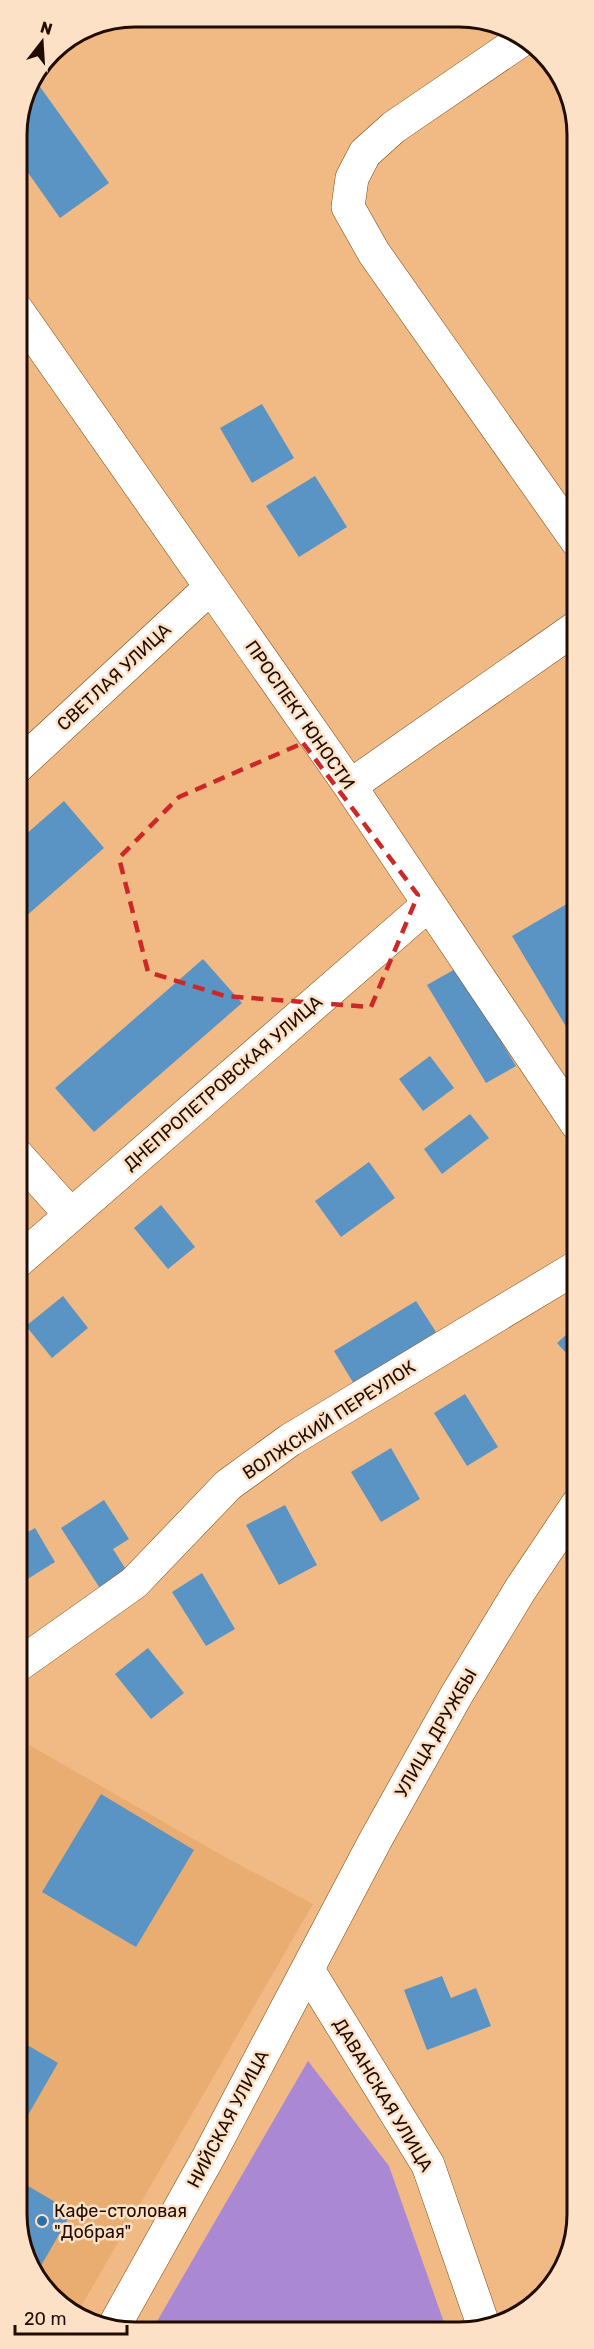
<svg xmlns="http://www.w3.org/2000/svg" width="594" height="2349" viewBox="0 0 594 2349" font-family="Rubik,sans-serif">
	<style>
		.built { fill: #e9ad71 }
		.green { fill: #ab88d3 }
		.building { fill: #5a94c4 }
		.lines { fill: none; stroke-linecap: round; stroke-linejoin: round }
		.minor-casing { stroke: #77480c; stroke-width: 34 }
		.tertiary-casing { stroke: #77480c; stroke-width: 34 }
		.minor { stroke: #fff; stroke-width: 33 }
		.tertiary { stroke: #fff; stroke-width: 33 }
		.marked { fill: none; stroke: #cd2726; stroke-width: 4.5; stroke-dasharray: 12 8; stroke-linejoin: round }
		.poi-dot { fill: #2c71a6; stroke: #fde1c6; stroke-width: 2 }
		.labels { text-anchor: middle; stroke-width: 5; stroke-linejoin: round; paint-order: stroke }
		.street-label { font-size: 18px; fill: #200d00; stroke: #fde1c6 }
		.poi-label { font-size: 18px; fill: #200d00; stroke: #fde1c6; text-anchor: start }
		.rim { fill: none; stroke: #200d00; stroke-width: 3 }
	</style>
	<rect width="100%" height="100%" fill="#f1ba84"/>
	<path class="built" d="M17 1738 216 1852 313 1904 78 2312 51 2298 18 2230Z"/>
	<path class="green" d="M308 2061 389 2166 447 2331 152 2330Z"/>
	<path class="building" d="M33 77 109 183 60 218 17 157V128L29 83Z
		M262 404 294 458 252 483 220 428Z
		M315 476 347 527 299 557 266 506Z
		M64 801 104 848 17 924V842Z
		M577 898V1045L512 936Z
		M203 959 242 1003 94 1132 55 1088Z
		M457 968 516 1066 486 1083 427 985Z
		M430 1056 454 1088 423 1111 399 1079Z
		M470 1114 489 1138 442 1174 424 1149Z
		M369 1162 395 1198 341 1237 315 1201Z
		M161 1205 195 1247 168 1269 134 1228Z
		M63 1296 88 1328 52 1358 26 1326Z
		M416 1301 436 1332 354 1384 334 1351Z
		M577 1325V1365L557 1343Z
		M465 1394 498 1447 467 1466 434 1413Z
		M391 1448 420 1499 381 1522 351 1472Z
		M104 1500 129 1539 113 1549 130 1576 103 1593 61 1528Z
		M285 1505 317 1565 279 1585 246 1525Z
		M35 1528 55 1562 26 1580 17 1565V1538Z
		M202 1573 235 1629 206 1646 172 1592Z
		M148 1648 184 1693 151 1719 115 1674Z
		M101 1794 194 1850 136 1947 42 1892Z
		M442 1976 451 1998 476 1988 491 2026 427 2050 404 1990Z
		M17 2039 58 2063 24 2122 18 2118Z
		M18 2180 72 2212 38 2271 18 2230Z"/>
	<g class="lines">
		<g class="minor-casing">
			<path id="minor" d="M520 41 394 127 365 153 352 178 348 207 374 253 577 541
				M17 310 350 786 577 1124
				M17 767 211 587
				M350 786 577 627
				M17 1155 71 1215
				M17 1262 429 904
				M17 1666 134 1583 228 1485 290 1440 577 1267
				M308 1970 428 2165 484 2327"/>
		</g>
		<g class="tertiary-casing">
			<path id="tertiary" d="M112 2330 209 2156 376 1839 457 1694 520 1590 577 1505"/>
		</g>
		<use href="#minor" class="minor"/>
		<use href="#tertiary" class="tertiary"/>
	</g>
	<path class="marked" d="M303 743 418 895 371 1007 225 996 148 972 119 858 179 797Z"/>
	<circle class="poi-dot" cx="42" cy="2221" r="6"/>
	<g class="labels">
		<g class="street-label">
			<text transform="translate(114 677) rotate(-43)" y="6">СВЕТЛАЯ УЛИЦА</text>
			<text transform="translate(300 715) rotate(55)" y="6">ПРОСПЕКТ ЮНОСТИ</text>
			<text transform="translate(223 1083) rotate(-41)" y="6">ДНЕПРОПЕТРОВСКАЯ УЛИЦА</text>
			<text transform="translate(329 1420) rotate(-33)" y="6">ВОЛЖСКИЙ ПЕРЕУЛОК</text>
			<text transform="translate(436 1733) rotate(-60)" y="6">УЛИЦА ДРУЖБЫ</text>
			<text transform="translate(383 2095) rotate(59)" y="6">ДАВАНСКАЯ УЛИЦА</text>
			<text transform="translate(228 2119) rotate(-62)" y="6">НИЙСКАЯ УЛИЦА</text>
		</g>
		<g class="poi-label">
			<text x="54" y="2217">Кафе-столовая<tspan x="54" dy="21">"Добрая"</tspan></text>
		</g>
	</g>
	<path d="M0 0H594V2349H0ZM135 27H459A108 108 0 0 1 567 135V2214A108 108 0 0 1 459 2322H135A108 108 0 0 1 27 2214V135A108 108 0 0 1 135 27Z" fill="#fde1c6" fill-rule="evenodd"/>
	<path class="rim" d="M135 27H459A108 108 0 0 1 567 135V2214A108 108 0 0 1 459 2322H135A108 108 0 0 1 27 2214V135A108 108 0 0 1 135 27Z"/>
	<g transform="translate(42 42) rotate(17)" stroke="#fde1c6" stroke-width="4.5" paint-order="stroke">
	<path d="M0-4.5L10 22L0 15L-10 22Z" fill="#200d00"/>
	<text y="-9" font-size="16" font-weight="bold" text-anchor="middle" fill="#200d00">N</text>
	</g>
	<path d="M15 2325v9h112v-9" fill="none" stroke="#200d00" stroke-width="3"/>
	<text x="24" y="2325" font-size="18" fill="#200d00" stroke="#fde1c6" stroke-width="4.5" paint-order="stroke">20 m</text>
</svg>
